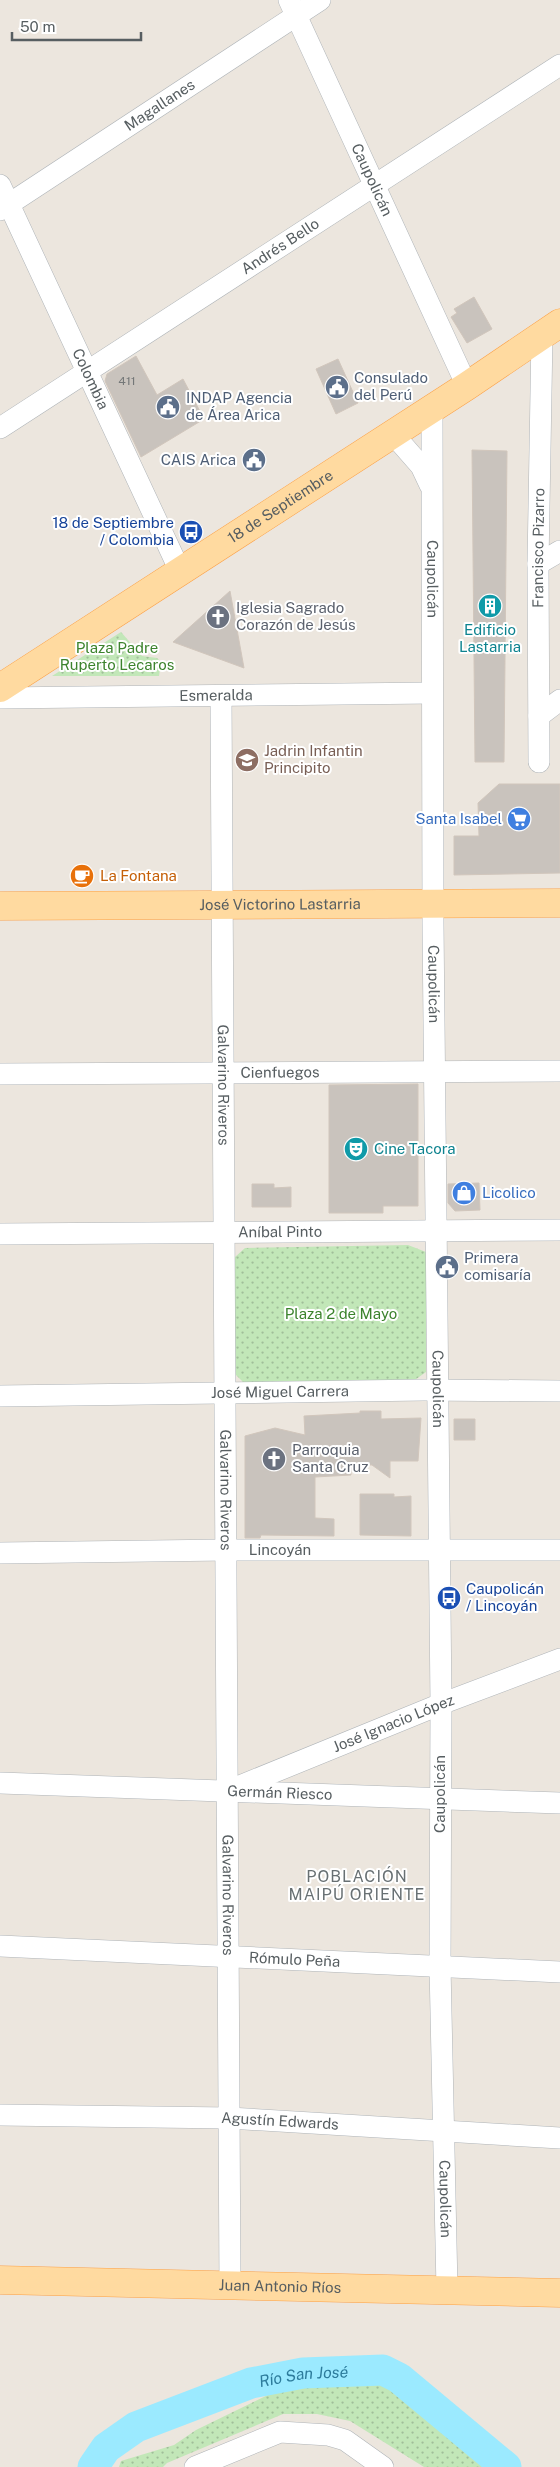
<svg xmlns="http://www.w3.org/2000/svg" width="560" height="2467" viewBox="0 0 560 2467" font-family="'Public Sans',sans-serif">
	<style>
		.grass { fill: url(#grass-dots) }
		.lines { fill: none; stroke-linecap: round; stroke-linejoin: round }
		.river { stroke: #9beaff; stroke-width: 31 }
		.building { fill: #c9c3bd; stroke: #d1c6bc }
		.minor-casing { stroke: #afb4b8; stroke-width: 22 }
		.major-casing { stroke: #fca147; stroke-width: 29 }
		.minor { stroke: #fff; stroke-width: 21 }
		.major { stroke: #ffdaa0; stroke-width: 28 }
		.labels { text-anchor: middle; stroke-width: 4; stroke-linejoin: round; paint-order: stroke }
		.number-label { font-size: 12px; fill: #747778 }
		.street-label { font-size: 15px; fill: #575e61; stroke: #fff }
		.service-label { font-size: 15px; fill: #4e5e75; stroke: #fff; text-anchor: start }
		.transit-label { font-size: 15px; fill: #164399; stroke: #fff; text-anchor: end }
		.worship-label { font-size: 15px; fill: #5b616d; stroke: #fff; text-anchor: start }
		.culture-label { font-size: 15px; fill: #0d838f; stroke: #fff }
		.park-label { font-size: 15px; fill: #3c832d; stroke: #fff }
		.education-label { font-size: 15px; fill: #785e54; stroke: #fff; text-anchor: start }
		.shop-label { font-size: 15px; fill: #366cbe; stroke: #fff; text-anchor: end }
		.food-label { font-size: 15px; fill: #c56008; stroke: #fff; text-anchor: start }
		.neighbourhood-label { font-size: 16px; letter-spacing: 1px; fill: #687073; stroke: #fff }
		.water-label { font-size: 16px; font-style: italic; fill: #2d7c9c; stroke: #fff }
	</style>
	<defs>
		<pattern id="grass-dots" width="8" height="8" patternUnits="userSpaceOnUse" patternTransform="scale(1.25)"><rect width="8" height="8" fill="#c2e7b8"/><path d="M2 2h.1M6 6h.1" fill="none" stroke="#a0be99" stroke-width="1.8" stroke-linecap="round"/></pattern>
	</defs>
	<rect width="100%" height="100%" fill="#ece6de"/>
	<path class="grass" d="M121 632 142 656 157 658 161 662 159 676H52Z
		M408 1245 426 1252V1372L412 1382H243L235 1374V1257L245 1248Z
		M371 2376 388 2381 403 2390 418 2410 486 2454 495 2467H424L350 2421 317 2414H283L167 2463 163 2467H119L121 2461 174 2445 196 2430 278 2390 338 2384Z"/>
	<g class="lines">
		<path class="river" id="s1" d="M93 2467 106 2448 136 2427 251 2383 303 2373 383 2370 399 2378 506 2467"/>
	</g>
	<path class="building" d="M474 297 492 329 467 343 451 317 457 313 454 309Z
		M136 356 157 395 183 379 204 419 141 457 105 381 107 374Z
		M338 359 358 403 336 414 316 369Z
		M472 450 507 451 504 762H475Z
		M230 591 244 668 173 642Z
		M499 784H560V873L454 875V836H479L478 803Z
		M418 1084V1206H383V1213H329V1085Z
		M479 1183 480 1210 455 1211 448 1203V1184Z
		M252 1184H274V1188L291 1187V1207H252Z
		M360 1411H381V1419L421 1418 418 1461H390V1478L372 1465H351V1475L315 1477V1518L334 1519V1536L261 1535 260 1538H245V1436L275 1428 305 1435 304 1416 360 1413Z
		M454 1419H475V1440H454Z
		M360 1494H394V1497L411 1496V1536L360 1535Z"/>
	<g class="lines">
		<g class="minor-casing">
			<g id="minor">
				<path id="s2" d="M289 0 467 386"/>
				<path id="s3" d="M0 185 180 571"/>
				<path id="s4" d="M0 210 320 0"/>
				<path id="s5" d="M432 409 433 924 441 1704 440 1966 447 2289"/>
				<path id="s6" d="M0 428 560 65"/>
				<path d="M393 434 421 466 430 485"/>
				<path d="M538 564 560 551"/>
				<path id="s7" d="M221 696 230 2285"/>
				<path id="s8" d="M0 698 432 693"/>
				<path d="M539 716 560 700"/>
				<path id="s9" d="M539 762 538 564 542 335"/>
				<path id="s10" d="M0 1074 560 1071"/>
				<path id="s11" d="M0 1234 560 1230"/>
				<path id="s12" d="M0 1396 424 1390 560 1391"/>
				<path id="s13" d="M0 1553 226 1550H560"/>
				<path id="s14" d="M0 1783 560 1803"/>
				<path id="s15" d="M235 1788 441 1704 560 1659"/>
				<path id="s16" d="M0 1946 560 1972"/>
				<path id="s17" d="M0 2115 229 2118 560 2138"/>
				<path d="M195 2467 280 2432 328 2435 345 2440 383 2467"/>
			</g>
		</g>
		<g class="major-casing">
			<g id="major">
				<path id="s18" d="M0 688 467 386 560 323"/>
				<path id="s19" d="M0 906 560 903"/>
				<path id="s20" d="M0 2280 560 2293"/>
			</g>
		</g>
		<use href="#minor" class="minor"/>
		<use href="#major" class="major"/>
	</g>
	<defs>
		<g id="civic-disc" transform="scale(1.25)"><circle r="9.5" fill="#5c6f8a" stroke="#fff"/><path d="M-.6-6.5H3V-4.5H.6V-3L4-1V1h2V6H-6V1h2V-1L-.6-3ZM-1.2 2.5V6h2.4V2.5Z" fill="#fff"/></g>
		<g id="bus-disc" transform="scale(1.25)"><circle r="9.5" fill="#1a4fb4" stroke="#fff"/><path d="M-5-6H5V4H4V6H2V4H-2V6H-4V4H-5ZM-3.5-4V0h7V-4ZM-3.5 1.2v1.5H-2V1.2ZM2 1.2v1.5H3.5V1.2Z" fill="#fff"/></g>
		<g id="building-disc" transform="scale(1.25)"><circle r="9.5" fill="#0f9aa8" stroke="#fff"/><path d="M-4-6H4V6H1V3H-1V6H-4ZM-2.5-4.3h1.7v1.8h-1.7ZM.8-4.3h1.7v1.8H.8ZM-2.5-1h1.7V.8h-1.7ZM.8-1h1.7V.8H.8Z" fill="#fff"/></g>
		<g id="church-disc" transform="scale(1.25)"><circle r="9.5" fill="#6b7280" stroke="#fff"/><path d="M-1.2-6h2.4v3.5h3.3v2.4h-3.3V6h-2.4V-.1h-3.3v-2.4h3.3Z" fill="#fff"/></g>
		<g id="school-disc" transform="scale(1.25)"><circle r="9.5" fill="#8d6e63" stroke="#fff"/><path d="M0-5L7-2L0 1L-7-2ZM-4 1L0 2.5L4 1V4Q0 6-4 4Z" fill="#fff"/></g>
		<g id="supermarket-disc" transform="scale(1.25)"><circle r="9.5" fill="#3f7fe0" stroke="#fff"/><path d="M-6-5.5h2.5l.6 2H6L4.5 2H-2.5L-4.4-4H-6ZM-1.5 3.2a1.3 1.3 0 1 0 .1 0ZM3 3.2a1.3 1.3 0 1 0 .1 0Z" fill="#fff"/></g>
		<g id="cafe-disc" transform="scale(1.25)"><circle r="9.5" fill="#e8710a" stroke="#fff"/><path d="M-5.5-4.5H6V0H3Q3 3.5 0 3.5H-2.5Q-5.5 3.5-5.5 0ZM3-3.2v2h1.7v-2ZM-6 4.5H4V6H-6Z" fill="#fff"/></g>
		<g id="theatre-disc" transform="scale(1.25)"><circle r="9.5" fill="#0f9aa8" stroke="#fff"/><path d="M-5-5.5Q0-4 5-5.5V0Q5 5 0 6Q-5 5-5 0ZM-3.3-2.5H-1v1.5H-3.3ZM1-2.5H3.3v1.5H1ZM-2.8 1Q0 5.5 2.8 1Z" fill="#fff"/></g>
		<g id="shop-disc" transform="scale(1.25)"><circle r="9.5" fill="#3f7fe0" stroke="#fff"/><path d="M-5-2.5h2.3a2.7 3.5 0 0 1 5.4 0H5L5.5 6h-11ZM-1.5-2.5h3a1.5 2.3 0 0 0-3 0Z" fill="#fff"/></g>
	</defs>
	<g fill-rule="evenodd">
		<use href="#civic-disc" x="337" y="387"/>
		<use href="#civic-disc" x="168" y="407"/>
		<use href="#civic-disc" x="254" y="460"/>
		<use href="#bus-disc" x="191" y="532"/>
		<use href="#building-disc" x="490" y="606"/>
		<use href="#church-disc" x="218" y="617"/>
		<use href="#school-disc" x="247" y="760"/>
		<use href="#supermarket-disc" x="519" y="819"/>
		<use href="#cafe-disc" x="82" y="876"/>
		<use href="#theatre-disc" x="356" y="1149"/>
		<use href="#shop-disc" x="464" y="1193"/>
		<use href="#civic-disc" x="447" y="1267"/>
		<use href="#church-disc" x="274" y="1459"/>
		<use href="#bus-disc" x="449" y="1598"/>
	</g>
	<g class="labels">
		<g class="number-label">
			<text x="127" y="385">411</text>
		</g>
		<g class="street-label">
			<text dy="5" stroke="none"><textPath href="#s4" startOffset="191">Magallanes</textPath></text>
			<text dy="5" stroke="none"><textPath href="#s2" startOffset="198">Caupolicán</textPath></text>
			<text dy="5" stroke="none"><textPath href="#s6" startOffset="334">Andrés Bello</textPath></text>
			<text dy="5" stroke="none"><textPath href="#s3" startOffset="214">Colombia</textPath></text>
			<text dy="5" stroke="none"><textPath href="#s18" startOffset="334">18 de Septiembre</textPath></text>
			<text dy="5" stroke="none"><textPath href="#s9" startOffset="214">Francisco Pizarro</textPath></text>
			<text dy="5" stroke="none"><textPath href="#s5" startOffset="170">Caupolicán</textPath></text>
			<text dy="5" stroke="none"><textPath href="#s8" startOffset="216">Esmeralda</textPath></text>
			<text dy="5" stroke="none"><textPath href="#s19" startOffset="280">José Victorino Lastarria</textPath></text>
			<text dy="5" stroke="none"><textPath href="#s5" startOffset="575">Caupolicán</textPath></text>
			<text dy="5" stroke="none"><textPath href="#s10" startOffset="280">Cienfuegos</textPath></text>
			<text dy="5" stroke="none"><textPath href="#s7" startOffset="389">Galvarino Riveros</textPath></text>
			<text dy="5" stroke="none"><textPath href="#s11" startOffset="280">Aníbal Pinto</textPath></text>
			<text dy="5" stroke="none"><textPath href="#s5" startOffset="980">Caupolicán</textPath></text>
			<text dy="5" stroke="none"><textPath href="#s12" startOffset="280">José Miguel Carrera</textPath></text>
			<text dy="5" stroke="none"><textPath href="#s7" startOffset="794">Galvarino Riveros</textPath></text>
			<text dy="5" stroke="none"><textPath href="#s13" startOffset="280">Lincoyán</textPath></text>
			<text dy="5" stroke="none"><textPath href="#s15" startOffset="171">José Ignacio López</textPath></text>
			<text dy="5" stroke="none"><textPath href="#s14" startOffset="280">Germán Riesco</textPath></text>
			<text transform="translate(440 1794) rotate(-90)" y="5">Caupolicán</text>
			<text dy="5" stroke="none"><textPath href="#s7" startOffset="1199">Galvarino Riveros</textPath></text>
			<text dy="5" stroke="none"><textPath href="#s16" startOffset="295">Rómulo Peña</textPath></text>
			<text dy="5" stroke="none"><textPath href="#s17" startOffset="280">Agustín Edwards</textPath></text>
			<text dy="5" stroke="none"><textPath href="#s5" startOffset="1790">Caupolicán</textPath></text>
			<text dy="5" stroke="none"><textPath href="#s20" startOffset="280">Juan Antonio Ríos</textPath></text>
		</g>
		<g class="service-label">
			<text x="354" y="383">Consulado<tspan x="354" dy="17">del Perú</tspan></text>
			<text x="186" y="403">INDAP Agencia<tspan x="186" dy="17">de Área Arica</tspan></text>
			<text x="236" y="465" text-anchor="end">CAIS Arica</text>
			<text x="464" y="1263">Primera<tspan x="464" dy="17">comisaría</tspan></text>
		</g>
		<g class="transit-label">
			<text x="174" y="528">18 de Septiembre<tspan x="174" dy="17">/ Colombia</tspan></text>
			<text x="466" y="1594" text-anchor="start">Caupolicán<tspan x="466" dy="17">/ Lincoyán</tspan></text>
		</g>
		<g class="worship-label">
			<text x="236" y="613">Iglesia Sagrado<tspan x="236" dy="17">Corazón de Jesús</tspan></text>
			<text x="292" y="1455">Parroquia<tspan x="292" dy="17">Santa Cruz</tspan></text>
		</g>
		<g class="culture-label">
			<text x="490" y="635">Edificio<tspan x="490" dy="17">Lastarria</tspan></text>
			<text x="374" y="1154" text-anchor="start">Cine Tacora</text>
		</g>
		<g class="park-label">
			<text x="117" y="653">Plaza Padre<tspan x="117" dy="17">Ruperto Lecaros</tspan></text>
			<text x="341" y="1319">Plaza 2 de Mayo</text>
		</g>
		<g class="education-label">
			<text x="264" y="756">Jadrin Infantin<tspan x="264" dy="17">Principito</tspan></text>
		</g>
		<g class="shop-label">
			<text x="502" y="824">Santa Isabel</text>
			<text x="482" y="1198" text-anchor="start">Licolico</text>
		</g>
		<g class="food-label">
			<text x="100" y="881">La Fontana</text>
		</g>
		<g class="neighbourhood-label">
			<text x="357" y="1882">POBLACIÓN<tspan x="357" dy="18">MAIPÚ ORIENTE</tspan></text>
		</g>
		<g class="water-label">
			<text dy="6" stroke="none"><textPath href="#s1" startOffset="236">Río San José</textPath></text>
		</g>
	</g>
	<path d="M12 32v8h129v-8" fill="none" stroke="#575e61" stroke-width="2.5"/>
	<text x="20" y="32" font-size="15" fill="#575e61" stroke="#ffffff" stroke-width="4" paint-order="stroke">50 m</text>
</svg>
